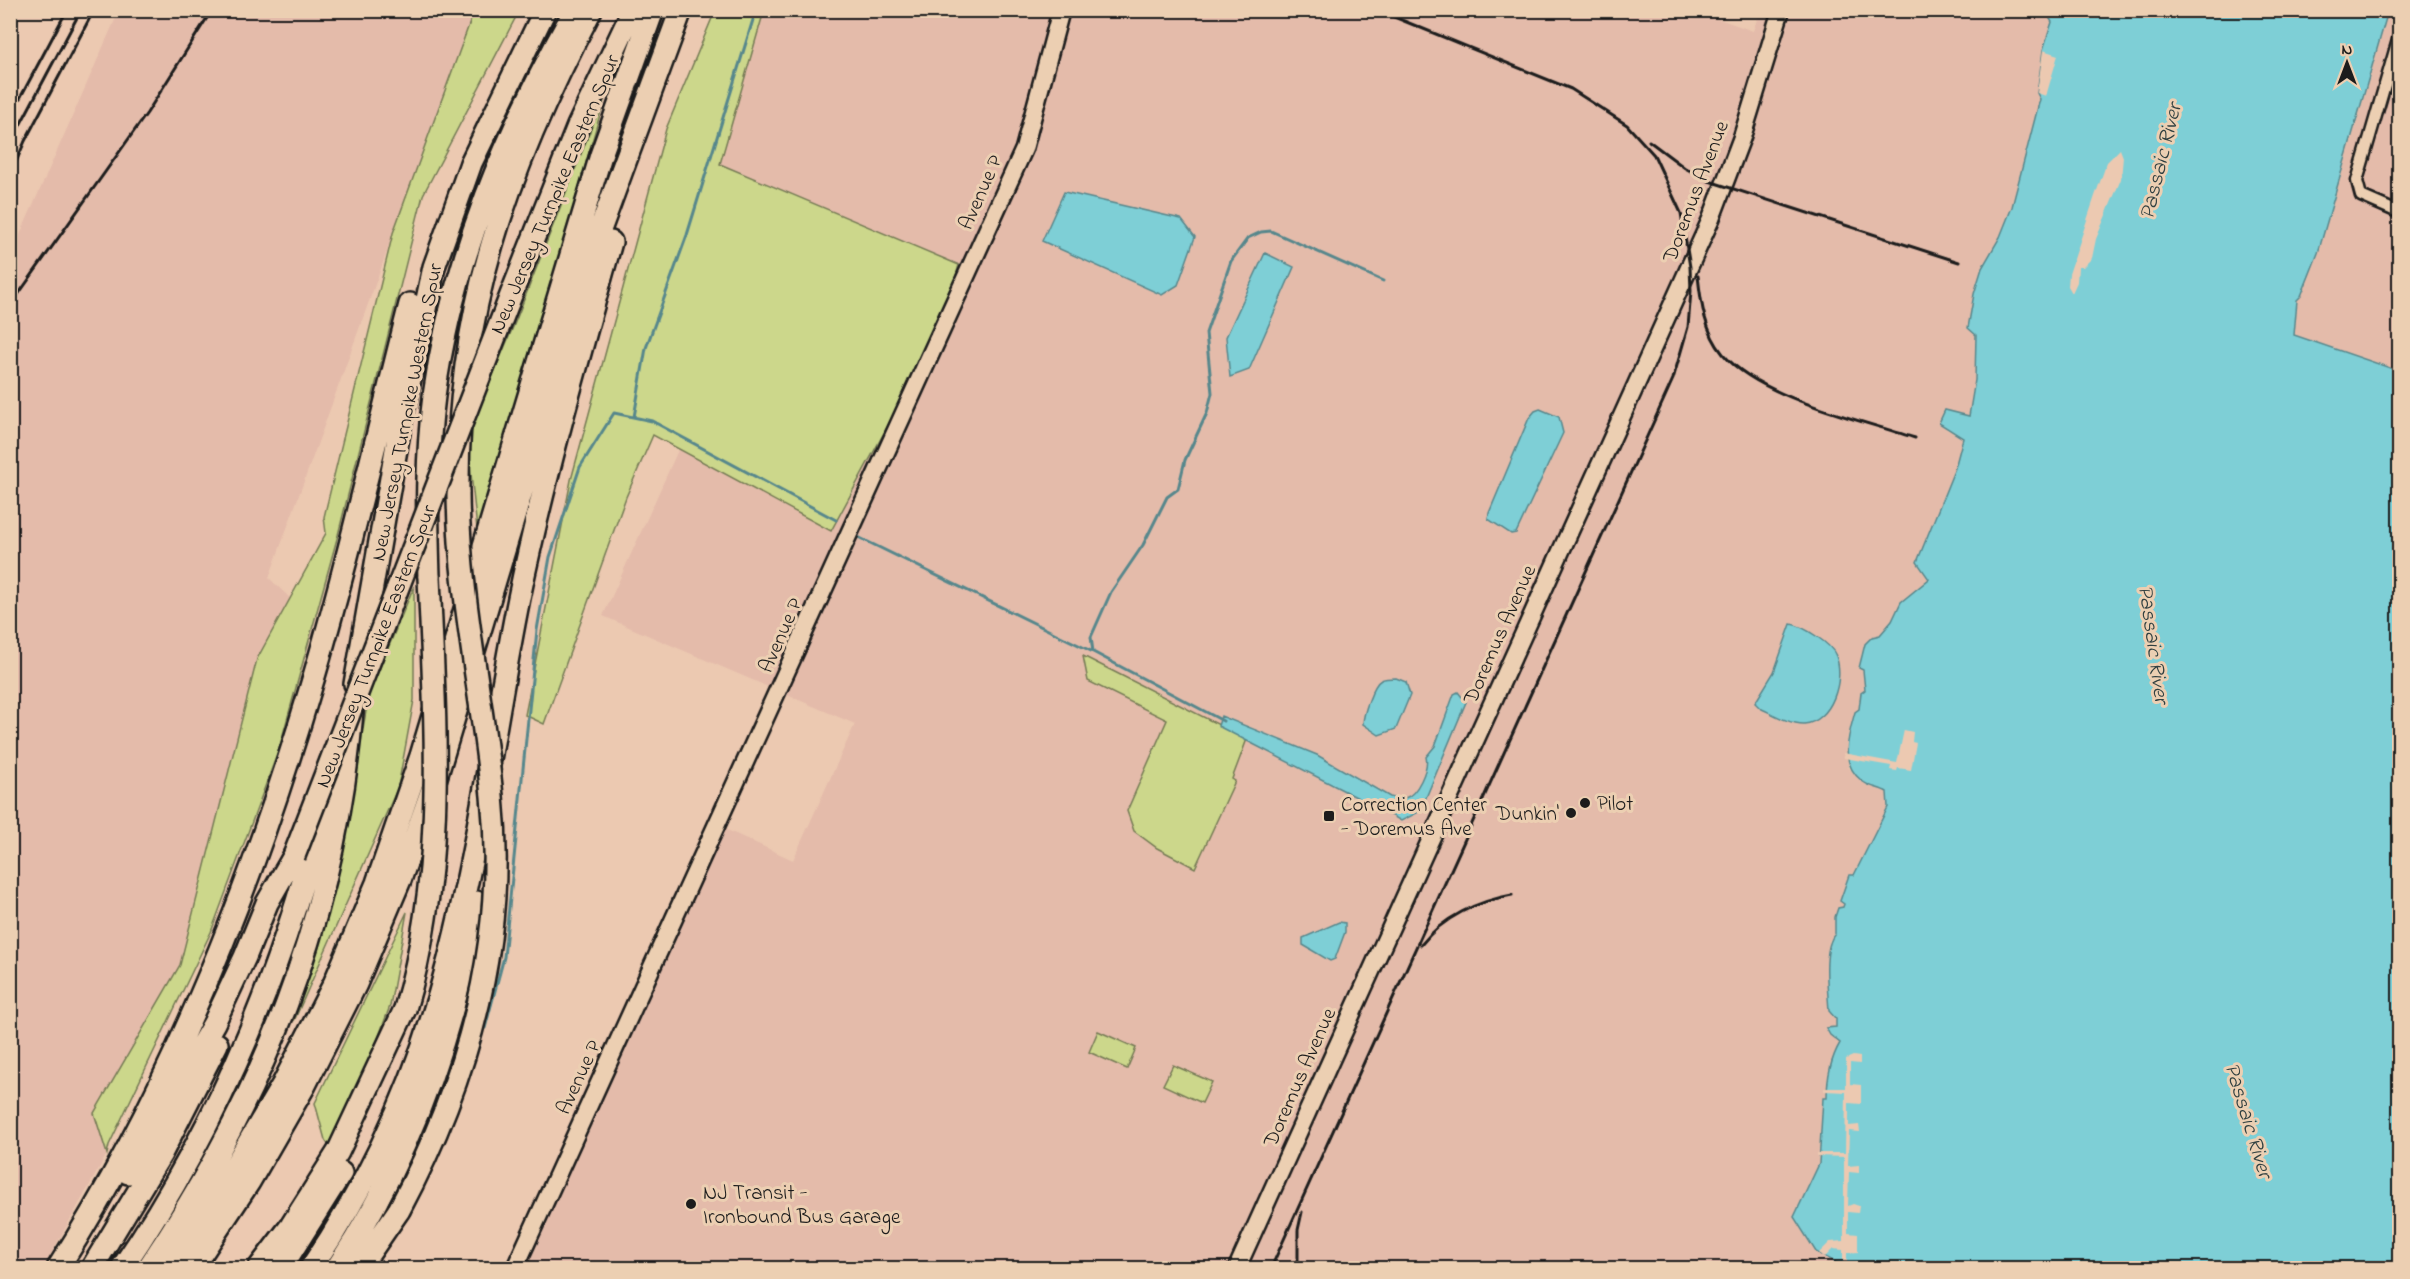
<svg xmlns="http://www.w3.org/2000/svg" width="2410" height="1279" viewBox="0 0 2410 1279" font-family="'Indie Flower',sans-serif">
	<style>
		.built { fill: #e4bbaa }
		.green { fill: #ccd78b; stroke: #747a54; stroke-width: 1.5 }
		.water { fill: #7ecfd6; stroke: #57878c; stroke-width: 1.5 }
		.pier { fill: #ecc9b1 }
		.lines { fill: none; stroke-linecap: round; stroke-linejoin: round }
		.stream { stroke: #57878c; stroke-width: 3 }
		.street-casing { stroke: #1c1c1c; stroke-width: 15 }
		.secondary-casing { stroke: #1c1c1c; stroke-width: 21 }
		.highway-casing { stroke: #1c1c1c; stroke-width: 26 }
		.street { stroke: #eccfb2; stroke-width: 10 }
		.secondary { stroke: #eccfb2; stroke-width: 16 }
		.highway { stroke: #eccfb2; stroke-width: 21 }
		.rail { stroke: #1c1c1c; stroke-width: 3 }
		.highway-bridge-casing { stroke: #1c1c1c; stroke-width: 26; stroke-linecap: butt }
		.highway-bridge { stroke: #eccfb2; stroke-width: 21 }
		.poi-dot { fill: #1c1c1c; stroke: #eccfb2; stroke-width: 2 }
		.labels { text-anchor: middle; stroke-width: 6; stroke-linejoin: round; paint-order: stroke }
		.street-label { font-size: 21px; fill: #1c1c1c; stroke: #eccfb2 }
		.poi-label { font-size: 21px; fill: #1c1c1c; stroke: #eccfb2; text-anchor: start }
		.water-label { font-size: 22px; font-style: italic; fill: #304041; stroke: #eccfb2 }
	</style>
	<rect width="100%" height="100%" fill="#ecc9b1"/>
	<filter id="ink" filterUnits="userSpaceOnUse"><feTurbulence type="fractalNoise" baseFrequency=".0167" numOctaves="2"/><feDisplacementMap in="SourceGraphic" scale="12" xChannelSelector="R" yChannelSelector="G"/><feConvolveMatrix kernelMatrix="1 2 1 2 8 2 1 2 1" color-interpolation-filters="sRGB"/></filter>
	<g filter="url(#ink)">
		<path class="built" d="M1694 10 1753 31 1760 11H2057L2043 50 2040 98 2012 207 2000 237 1982 268 1974 294 1968 327 1976 335 1975 380 1969 417 1946 429 1963 437 1955 468 1917 562 1929 579 1901 602 1892 621 1880 635 1872 637 1865 644 1861 655 1865 690 1861 693 1859 709 1848 735 1846 753 1849 768 1863 782 1887 792 1889 807 1843 895 1840 901 1844 904 1843 908 1835 917V935L1829 940 1828 955 1829 1011 1836 1019V1027L1827 1028 1830 1035 1840 1043 1831 1063 1827 1080V1099H1823L1819 1164 1794 1217 1841 1268H514L716 825 793 860 855 724 603 616 679 448 831 531 958 265 720 164 764 11Z
			M119 11H474L269 578 291 599 257 659 180 965 95 1113 107 1154 43 1268H11V255Z
			M2388 11H2399V371L2294 336 2297 300 2301 296 2318 253Z"/>
		<path class="green" d="M474 11H519L423 195 338 535 279 749 211 932 109 1145 107 1154 94 1113 180 965 257 659 326 533 324 517 393 233Z
			M715 11H764L720 164 959 265 941 327 831 531 653 435 626 497 544 724 525 715 571 480 666 129Z
			M609 83 478 538 467 437 516 320Z
			M414 586V700L398 787 294 1021 337 878 369 694Z
			M1083 656 1247 739 1232 779 1235 781 1195 868 1157 848 1134 831 1127 811 1167 720 1088 681Z
			M407 912 390 1006 374 1049 329 1146 325 1140 315 1103Z
			M1098 1031 1136 1048 1127 1069 1089 1052Z
			M1173 1065 1212 1082 1202 1103 1163 1085Z"/>
		<path class="water" d="M2057 10 2388 11 2318 253 2301 296 2297 300 2294 335 2399 371V1268H1841V1265L1816 1252 1794 1217 1819 1164 1823 1098H1827C1827 1078 1830 1060 1840 1043L1830 1035 1826 1028 1836 1027V1019L1829 1011C1828 992 1822 948 1835 934V917L1838 908 1843 907 1844 904 1840 901 1849 875H1854L1888 807 1887 792C1880 788 1869 787 1862 781 1839 763 1848 737 1855 712L1859 709 1861 693 1865 690 1863 670 1859 668 1865 644 1872 637 1880 635 1892 621 1901 602 1929 579 1917 562 1955 468 1963 438 1939 423 1945 410 1969 416 1975 380 1976 335 1968 328 1974 294 1982 268 2000 237 2012 207 2040 99 2037 93 2043 50 2052 22 2050 19Z
			M1064 192 1181 219 1195 237 1178 285 1162 295 1042 241Z
			M1265 253 1294 267 1249 370 1230 377 1226 337Z
			M1540 409 1559 417 1563 433 1516 533 1511 534 1488 519 1489 513 1529 418 1535 411Z
			M1791 624C1803 626 1832 644 1836 656 1845 679 1832 722 1804 724 1789 724 1773 714 1760 708L1755 703 1774 672Z
			M1396 678 1406 682 1410 695 1396 729 1379 735 1363 724C1363 715 1373 684 1381 680 1385 678 1391 678 1396 678Z
			M1458 692 1466 702 1425 800 1417 813 1401 821 1379 808 1369 810 1368 804 1364 801 1218 726 1221 716 1317 755 1390 797C1395 798 1400 800 1405 798 1417 795 1429 768 1426 757L1435 746 1454 694Z
			M1339 922 1345 923V932L1335 959 1330 961 1303 945V938Z"/>
		<path class="pier" d="M2043 50 2058 55 2046 96 2037 93Z
			M2120 149 2123 157 2121 179 2096 239 2092 258 2083 267H2078L2077 282 2072 293 2068 286 2069 274 2095 196 2107 162Z
			M1904 730 1913 732 1912 742 1916 743 1911 770 1898 768 1897 771 1890 770 1891 766 1844 758 1843 753 1897 763Z
			M1853 1056 1860 1057V1064L1850 1063V1084L1861 1085V1104L1849 1103V1126L1859 1125 1860 1132 1849 1131 1848 1166 1859 1165V1173L1849 1172 1848 1206 1853 1204 1859 1206 1858 1213 1848 1212V1233L1858 1234V1252L1847 1253V1268H1843V1250L1833 1249 1825 1257 1819 1253 1830 1242 1844 1241V1157L1817 1156V1153H1845L1846 1092 1824 1091V1088H1846V1059Z"/>
		<g class="lines">
			<path class="stream" d="M634 417 646 348 687 235 756 10
				M858 537 1093 652
				M1223 721 1093 652 1091 637 1111 592 1143 545 1167 497 1178 489 1185 460 1207 413 1212 393 1206 333 1231 261 1248 238 1261 232 1271 231 1383 281
				M485 1028 504 957 537 630 550 557 580 467 614 413 652 421 836 520"/>
			<g class="street-casing">
				<path id="street" d="M2400 33 2357 181 2361 196 2400 213"/>
			</g>
			<g class="secondary-casing">
				<path id="secondary" d="M515 1268 1024 149 1061 10
					M1237 1268 1711 219 1742 137 1781 10"/>
			</g>
			<g class="highway-casing">
				<path id="highway" d="M513 290 578 126 633 10
					M458 494C456 312 507 169 591 10
					M429 577C427 516 426 456 434 396 453 257 507 132 575 10
					M355 684 401 421 434 267 471 163 545 10
					M128 1173 214 1023 245 957 267 903 294 856
					M58 1268C169 1094 251 889 310 690 348 563 377 433 410 304
					M92 1268 161 1154 217 1044
					M122 1268C226 1115 286 960 331 781
					M148 1268C263 1097 335 920 352 712
					M167 1268 227 1179 283 1084 334 984 377 883 421 756 601 155 653 10
					M192 1268 249 1182 305 1085 356 984 400 880 435 781 600 230 681 10
					M259 1268 291 1226 338 1152 405 1009
					M281 1268 341 1173
					M311 1268C375 1174 421 1069 449 959 480 840 495 718 519 598 544 478 578 360 611 242
					M337 1268C411 1157 453 1033 477 902
					M359 1268 399 1210"/>
			</g>
			<use href="#street" class="street"/>
			<use href="#secondary" class="secondary"/>
			<use href="#highway" class="highway"/>
			<path class="rail" d="M10 117 67 10
				M1649 141 1685 168 1709 181 1959 262
				M10 144 81 10
				M10 176 25 141 94 10
				M1698 276C1701 304 1705 332 1723 354 1760 398 1861 420 1915 438
				M10 306 147 113 212 10
				M1421 945C1443 917 1478 901 1512 895
				M1271 1268 1673 379 1688 327 1691 291 1690 267 1681 213 1654 155 1627 125 1571 89 1377 10
				M1298 1268V1230L1302 1212"/>
			<g class="highway-bridge-casing">
				<path id="highway-bridge" d="M294 856 513 290
					M405 1009C447 868 435 721 429 577
					M399 1210C468 1081 507 942 492 796 482 695 459 595 458 494"/>
			</g>
			<use href="#highway-bridge" class="highway-bridge"/>
		</g>
	</g>
	<g class="poi-dot">
		<circle cx="1585" cy="803" r="6"/>
		<circle cx="1571" cy="813" r="6"/>
		<rect x="1323" y="810" width="12" height="12" rx="3"/>
		<circle cx="691" cy="1204" r="6"/>
	</g>
	<g class="labels">
		<g class="street-label">
			<text transform="translate(1695 191) rotate(-69)" y="7">Doremus Avenue</text>
			<text transform="translate(980 192) rotate(-66)" y="7">Avenue P</text>
			<text transform="translate(554 194) rotate(-67)" y="7">New Jersey Turnpike Eastern Spur</text>
			<text transform="translate(406 412) rotate(-79)" y="7">New Jersey Turnpike Western Spur</text>
			<text transform="translate(1499 634) rotate(-66)" y="7">Doremus Avenue</text>
			<text transform="translate(780 635) rotate(-66)" y="7">Avenue P</text>
			<text transform="translate(375 646) rotate(-69)" y="7">New Jersey Turnpike Eastern Spur</text>
			<text transform="translate(578 1077) rotate(-65)" y="7">Avenue P</text>
			<text transform="translate(1299 1077) rotate(-66)" y="7">Doremus Avenue</text>
		</g>
		<g class="poi-label">
			<text x="1597" y="810">Pilot</text>
			<text x="1341" y="811">Correction Center<tspan x="1341" dy="24">- Doremus Ave</tspan></text>
			<text x="1559" y="820" text-anchor="end">Dunkin'</text>
			<text x="703" y="1199">NJ Transit -<tspan x="703" dy="24">Ironbound Bus Garage</tspan></text>
		</g>
		<g class="water-label">
			<text transform="translate(2159 161) rotate(-76)" y="8">Passaic River</text>
			<text transform="translate(2155 644) rotate(82)" y="8">Passaic River</text>
			<text transform="translate(2250 1120) rotate(73)" y="8">Passaic River</text>
		</g>
	</g>
	<rect width="2410" height="1279" fill="none" stroke="#eccfb2" stroke-width="36"/>
	<rect x="18" y="18" width="2374" height="1243" fill="none" stroke="#1c1c1c" stroke-width="2" filter="url(#ink)"/>
	<g transform="translate(2347 63)" stroke="#eccfb2" stroke-width="4.5" paint-order="stroke">
	<path d="M0-4.5L10 22L0 15L-10 22Z" fill="#1c1c1c"/>
	<text y="-9" font-size="16" font-weight="bold" text-anchor="middle" fill="#1c1c1c">N</text>
	</g>
</svg>
